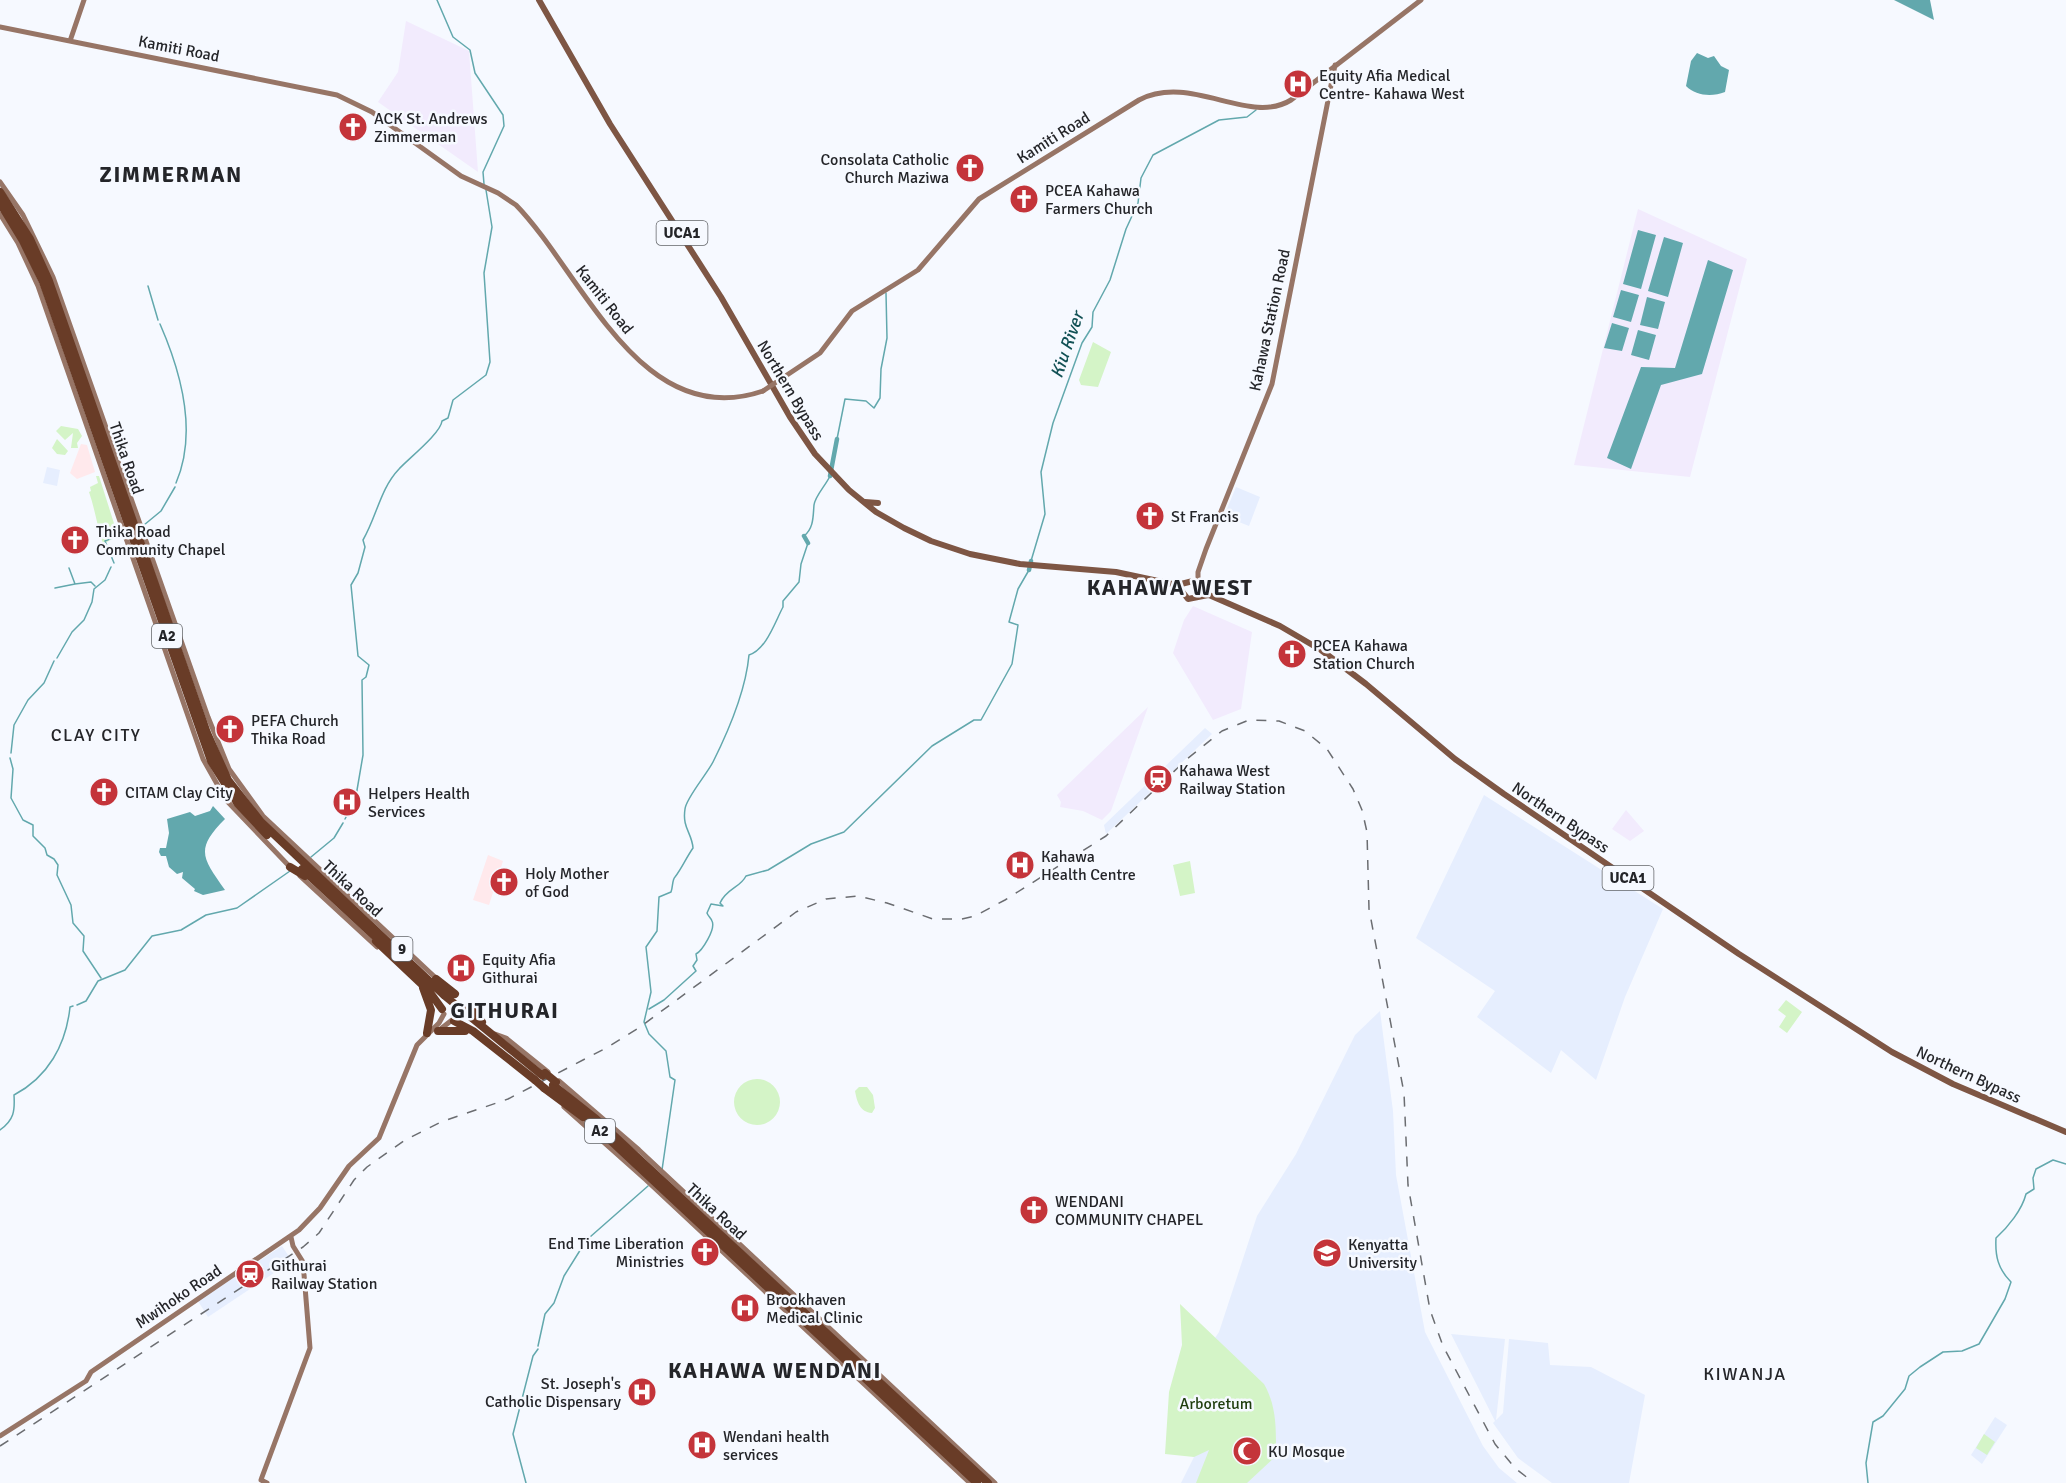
<svg xmlns="http://www.w3.org/2000/svg" width="2066" height="1483" viewBox="0 0 2066 1483" font-family="Signika,sans-serif">
	<style>
		.commercial { fill: #ffe9ec }
		.industrial { fill: #f2ebfd }
		.built { fill: #e6eefe }
		.green { fill: #d4f4c7 }
		.water { fill: #62a8ad }
		.lines { fill: none; stroke-linecap: round; stroke-linejoin: round }
		.stream { stroke: #62a8ad; stroke-width: 1.5 }
		.river { stroke: #62a8ad; stroke-width: 4.5 }
		.secondary { stroke: #977566; stroke-width: 5 }
		.primary { stroke: #7e5644; stroke-width: 6 }
		.highway { stroke: #693c27; stroke-width: 8 }
		.rail { stroke: #6b6d71; stroke-width: 1.5; stroke-dasharray: 10 10; stroke-linecap: butt }
		.secondary-bridge { stroke: #977566; stroke-width: 5 }
		.highway-bridge { stroke: #693c27; stroke-width: 8 }
		.labels { text-anchor: middle; stroke-width: 5; stroke-linejoin: round; paint-order: stroke }
		.shield { fill: #f6f9ff; stroke: #636569; stroke-width: 1.5 }
		.shield-label { font-size: 15px; font-weight: bold; fill: #242529 }
		.street-label { font-size: 16px; fill: #242529; stroke: #f6f9ff }
		.poi-label { font-size: 16px; fill: #242529; stroke: #f6f9ff; text-anchor: start }
		.park-label { font-size: 16px; fill: #1f3d0e; stroke: #f6f9ff }
		.water-label { font-size: 18px; font-style: italic; fill: #125155; stroke: #f6f9ff }
		.neighbourhood-label { font-size: 18px; letter-spacing: 1.5px; fill: #242529; stroke: #f6f9ff }
		.district-label { font-size: 22px; font-weight: bold; letter-spacing: 1.5px; fill: #242529; stroke: #f6f9ff }
	</style>
	<rect width="100%" height="100%" fill="#f6f9ff"/>
	<path class="commercial" d="M81 444 87 445 95 472 77 479 70 473Z
		M488 855 503 861 489 905 473 900Z"/>
	<path class="industrial" d="M406 21 469 51 478 172 378 102 398 72Z
		M1638 209 1747 259 1690 477 1574 465Z
		M1193 606 1252 632 1241 709 1213 720 1173 653 1184 620Z
		M1148 707 1111 811 1102 820 1083 811 1060 807 1061 802 1057 795Z
		M1626 810 1644 831 1630 841 1612 829Z"/>
	<path class="built" d="M47 467 60 470 57 486 43 483Z
		M1236 487 1260 497 1249 526 1224 516Z
		M1205 728 1212 734 1106 834 1104 825Z
		M1484 795 1663 909 1625 997 1596 1080 1561 1050 1551 1073 1477 1017 1495 991 1416 938Z
		M1380 1011 1393 1111 1396 1175 1425 1332 1483 1446 1499 1468 1517 1483H1181L1194 1457 1190 1375 1219 1332 1257 1216 1296 1154 1355 1035Z
		M282 1246 292 1261 208 1317 198 1301Z
		M1451 1334 1505 1339 1496 1420 1503 1413 1509 1339 1548 1343 1550 1365 1591 1367 1645 1395 1629 1483H1552L1518 1458 1493 1423 1495 1421Z
		M1995 1417 2007 1425 1982 1464 1971 1455Z"/>
	<path class="green" d="M1093 342 1111 352 1098 387 1081 385 1079 380Z
		M61 426 78 429 82 436 77 443 78 448H71L73 433 65 440 56 431Z
		M57 439 68 451 65 455 57 454 52 448Z
		M96 476H99L118 536 103 544C97 526 95 509 89 492L91 491 90 487 98 483Z
		M1190 861 1195 893 1180 896 1173 865Z
		M1786 1000 1802 1012 1787 1033 1779 1027 1786 1016 1778 1010Z
		M734 1102a23 23 0 1 1 46 0a23 23 0 1 1-46 0Z
		M859 1087H867L873 1095 875 1108 872 1113C860 1112 857 1102 855 1091Z
		M1180 1304 1264 1384C1277 1407 1276 1429 1276 1456L1247 1483H1196L1209 1450 1194 1457 1165 1454 1169 1392 1182 1345Z
		M1984 1434 1995 1442 1987 1455 1976 1448Z"/>
	<path class="water" d="M1894 0H1930L1934 20Z
		M1697 53 1708 58 1714 56 1721 66 1729 70 1725 92C1712 97 1696 96 1686 86L1691 61Z
		M1638 230 1656 235 1641 289 1623 284Z
		M1664 237 1683 243 1668 297 1648 291Z
		M1708 260 1733 270 1702 374 1661 385 1631 469 1607 458 1641 367 1675 368Z
		M1621 290 1639 295 1631 322 1613 317Z
		M1647 297 1665 302 1658 329 1640 325Z
		M1612 323 1629 328 1622 351 1604 348Z
		M1638 330 1656 335 1649 360 1631 355Z
		M213 806 225 819C194 850 203 858 225 890L203 895 194 891 195 889 182 878 183 872 177 874 169 867 166 856H161L159 852 160 848H166L169 833 167 819 190 812 195 816 210 811Z"/>
	<g class="lines">
		<path class="stream" d="M437 0 453 37 470 50 475 73 503 115 504 126 483 172 484 184
			M148 286 158 320
			M160 324C181 372 198 432 176 483
			M837 439 845 399 866 401 874 408 880 398 881 369 887 338 886 293
			M144 525 161 511 175 487
			M804 536C814 528 813 516 814 505 815 496 826 485 830 476
			M1031 561 1045 514 1041 472 1053 423 1082 343 1092 327 1093 312 1110 280 1126 229 1138 203 1141 178 1153 155 1219 120 1247 117 1256 110
			M114 563 105 541 121 534
			M69 568 75 584 91 582 95 586
			M55 588 75 584
			M57 658 72 632 84 620 92 602 94 589 105 580 111 567
			M11 753 14 725 28 700 44 683 54 661
			M10 758 13 769 11 798 23 820 33 825V836L45 848 47 855 54 859 58 865 57 875 71 905 73 923 84 936 83 951 101 978
			M356 796 363 755 362 680 366 677 369 665 358 656 351 585 358 573 365 547 363 540C377 516 380 489 399 469 408 459 441 433 442 421L448 418 453 400 486 375 490 362 484 273 492 227 486 190
			M345 819 355 800
			M311 857 334 838 343 823
			M77 1005 86 1001 98 981 125 970 152 936 181 930 206 915 237 908 290 871
			M649 1009 664 1000 696 971 693 966 697 960 696 954C702 951 716 929 712 921 711 918 708 916 707 913L711 904 723 906 720 903C727 888 740 888 746 876L768 870 811 844 844 832 932 746 974 720H981L1012 664 1018 625 1009 622 1018 589 1029 570
			M0 1130C14 1120 15 1111 14 1095 48 1077 66 1045 70 1007L73 1006
			M662 1170 675 1080 670 1077 666 1051 649 1034 644 1022 651 992 646 947 657 931 659 897 671 892C673 887 672 880 675 877 682 868 686 858 693 848 692 833 682 828 685 809 686 798 707 774 713 762 730 728 746 688 749 655 766 650 775 622 783 607V601L799 582 801 564 808 543
			M538 1346 545 1314 554 1303 564 1276 579 1252 590 1237 648 1186
			M526 1483 513 1434 533 1356 538 1349
			M1868 1483 1866 1463 1873 1422 1883 1416 1905 1389 1909 1376 1920 1367 1943 1352 1962 1351 1979 1344 2005 1299 2011 1282C1998 1269 1995 1256 1996 1238 2008 1227 2022 1210 2026 1194L2034 1189 2033 1178 2036 1169 2053 1160 2066 1164"/>
		<path class="river" d="M830 476 837 439
			M804 536 808 543
			M1029 570 1031 561"/>
		<path class="secondary" d="M0 27 337 95 372 112 461 176 498 193 516 205C583 274 641 433 763 391
			M70 41 84 0
			M0 182 23 215 53 277 208 717 229 769 263 816 438 980
			M0 214 18 243 38 286 203 759 226 800 291 868
			M781 379 820 353 852 311 918 270 979 199 1139 100C1191 73 1249 126 1291 100L1421 0
			M1198 583V572L1206 549 1272 384 1335 65
			M300 876 377 947
			M438 1031 452 1020
			M495 1034 506 1038 548 1072
			M559 1081 639 1150 995 1483
			M564 1107 646 1180 970 1483
			M0 1436 86 1381 91 1372 299 1230 320 1208 349 1166 379 1138 417 1045 439 1023 444 1014
			M267 1483 261 1480 262 1477 310 1348 303 1262 293 1246 291 1237"/>
		<path class="primary" d="M539 0 610 124 721 297 790 417 815 454 849 490 876 512 904 528 931 541 970 554 1020 564 1116 572 1177 585 1193 581 1209 595 1280 626 1321 650 1366 684 1455 759 1504 794 1739 954 1892 1052 1953 1084 2066 1132
			M865 502 878 503
			M1177 585 1188 599 1208 595"/>
		<path class="highway" d="M0 192 30 239 49 281 207 733 228 780 261 822 445 996 543 1076
			M0 203 23 241 43 282 211 761 238 804 267 835
			M290 867 305 876
			M302 869 383 944
			M376 941 429 991 442 1009
			M436 979 455 994
			M423 988 431 1010 427 1033
			M469 1006 482 1022
			M454 1021 473 1031 535 1080
			M438 1031H465
			M553 1085 596 1119 988 1483
			M544 1088 583 1117
			M580 1112 977 1483"/>
		<path class="rail" d="M0 1446 303 1247 319 1233 354 1180 367 1167 405 1140 441 1122 508 1099 608 1047 640 1027 796 912 826 899 858 896 887 903 933 919H962L975 916 1005 900 1106 836 1187 759 1222 731 1249 720 1279 721 1305 731 1327 749 1353 789 1362 810 1367 832 1369 909 1404 1093 1408 1185 1430 1310 1443 1346 1495 1444 1515 1468 1534 1483"/>
		<path class="secondary-bridge" d="M763 391 781 379"/>
		<path class="highway-bridge" d="M545 1073 556 1082
			M535 1080 544 1088"/>
	</g>
	<defs>
		<g id="hospital-disc" transform="scale(1.5)"><circle r="9.5" fill="#c4343a" stroke="#f6f9ff"/><path d="M-5-5h3v3.5h4V-5h3V5h-3V1.5h-4V5h-3Z" fill="#fff"/></g>
		<g id="church-disc" transform="scale(1.5)"><circle r="9.5" fill="#c4343a" stroke="#f6f9ff"/><path d="M-1.2-6h2.4v3.5h3.3v2.4h-3.3V6h-2.4V-.1h-3.3v-2.4h3.3Z" fill="#fff"/></g>
		<g id="station-disc" transform="scale(1.5)"><circle r="9.5" fill="#c4343a" stroke="#f6f9ff"/><path d="M-3-6H3Q5-6 5-4V2Q5 4 3 4L4.5 6H3L1.5 4h-3L-3 6H-4.5L-3 4Q-5 4-5 2V-4Q-5-6-3-6ZM-3.5-4v3h7v-3ZM-3.5 1v1.5H-2V1ZM2 1v1.5H3.5V1Z" fill="#fff"/></g>
		<g id="university-disc" transform="scale(1.5)"><circle r="9.5" fill="#c4343a" stroke="#f6f9ff"/><path d="M0-5L7-2L0 1L-7-2ZM-4 1L0 2.5L4 1V4Q0 6-4 4Z" fill="#fff"/></g>
		<g id="mosque-disc" transform="scale(1.5)"><circle r="9.5" fill="#c4343a" stroke="#f6f9ff"/><path d="M3.5-4.9A6 6 0 1 0 3.5 4.9A5 5 0 1 1 3.5-4.9Z" fill="#fff"/></g>
	</defs>
	<g fill-rule="evenodd">
		<use href="#hospital-disc" x="1298" y="84"/>
		<use href="#church-disc" x="353" y="127"/>
		<use href="#church-disc" x="970" y="168"/>
		<use href="#church-disc" x="1024" y="199"/>
		<use href="#church-disc" x="1150" y="516"/>
		<use href="#church-disc" x="75" y="540"/>
		<use href="#church-disc" x="1292" y="654"/>
		<use href="#church-disc" x="230" y="729"/>
		<use href="#station-disc" x="1158" y="779"/>
		<use href="#church-disc" x="104" y="792"/>
		<use href="#hospital-disc" x="347" y="802"/>
		<use href="#hospital-disc" x="1020" y="865"/>
		<use href="#church-disc" x="504" y="882"/>
		<use href="#hospital-disc" x="461" y="968"/>
		<use href="#church-disc" x="1034" y="1210"/>
		<use href="#church-disc" x="705" y="1252"/>
		<use href="#university-disc" x="1327" y="1253"/>
		<use href="#station-disc" x="250" y="1274"/>
		<use href="#hospital-disc" x="745" y="1308"/>
		<use href="#hospital-disc" x="642" y="1392"/>
		<use href="#hospital-disc" x="702" y="1445"/>
		<use href="#mosque-disc" x="1247" y="1451"/>
	</g>
	<g class="labels">
		<g class="shield">
			<rect x="656.5" y="221" width="51" height="24" rx="4.5"/>
			<rect x="152" y="624" width="30" height="24" rx="4.5"/>
			<rect x="1602.5" y="866" width="51" height="24" rx="4.5"/>
			<rect x="391.5" y="937" width="21" height="24" rx="4.5"/>
			<rect x="585" y="1119" width="30" height="24" rx="4.5"/>
		</g>
		<g class="shield-label">
			<text x="682" y="238">UCA1</text>
			<text x="167" y="641">A2</text>
			<text x="1628" y="883">UCA1</text>
			<text x="402" y="954">9</text>
			<text x="600" y="1136">A2</text>
		</g>
		<g class="street-label">
			<text transform="translate(179 48) rotate(11)" y="6">Kamiti Road</text>
			<text transform="translate(1053 137) rotate(-32)" y="6">Kamiti Road</text>
			<text transform="translate(605 299) rotate(52)" y="6">Kamiti Road</text>
			<text transform="translate(1269 320) rotate(-78)" y="6">Kahawa Station Road</text>
			<text transform="translate(791 390) rotate(59)" y="6">Northern Bypass</text>
			<text transform="translate(127 458) rotate(71)" y="6">Thika Road</text>
			<text transform="translate(1561 817) rotate(34)" y="6">Northern Bypass</text>
			<text transform="translate(353 888) rotate(43)" y="6">Thika Road</text>
			<text transform="translate(1969 1074) rotate(25)" y="6">Northern Bypass</text>
			<text transform="translate(717 1211) rotate(43)" y="6">Thika Road</text>
			<text transform="translate(178 1296) rotate(-34)" y="6">Mwihoko Road</text>
		</g>
		<g class="poi-label">
			<text x="1319" y="81">Equity Afia Medical<tspan x="1319" dy="18">Centre- Kahawa West</tspan></text>
			<text x="374" y="124">ACK St. Andrews<tspan x="374" dy="18">Zimmerman</tspan></text>
			<text x="949" y="165" text-anchor="end">Consolata Catholic<tspan x="949" dy="18">Church Maziwa</tspan></text>
			<text x="1045" y="196">PCEA Kahawa<tspan x="1045" dy="18">Farmers Church</tspan></text>
			<text x="1171" y="522">St Francis</text>
			<text x="96" y="537">Thika Road<tspan x="96" dy="18">Community Chapel</tspan></text>
			<text x="1313" y="651">PCEA Kahawa<tspan x="1313" dy="18">Station Church</tspan></text>
			<text x="251" y="726">PEFA Church<tspan x="251" dy="18">Thika Road</tspan></text>
			<text x="1179" y="776">Kahawa West<tspan x="1179" dy="18">Railway Station</tspan></text>
			<text x="125" y="798">CITAM Clay City</text>
			<text x="368" y="799">Helpers Health<tspan x="368" dy="18">Services</tspan></text>
			<text x="1041" y="862">Kahawa<tspan x="1041" dy="18">Health Centre</tspan></text>
			<text x="525" y="879">Holy Mother<tspan x="525" dy="18">of God</tspan></text>
			<text x="482" y="965">Equity Afia<tspan x="482" dy="18">Githurai</tspan></text>
			<text x="1055" y="1207">WENDANI<tspan x="1055" dy="18">COMMUNITY CHAPEL</tspan></text>
			<text x="684" y="1249" text-anchor="end">End Time Liberation<tspan x="684" dy="18">Ministries</tspan></text>
			<text x="1348" y="1250">Kenyatta<tspan x="1348" dy="18">University</tspan></text>
			<text x="271" y="1271">Githurai<tspan x="271" dy="18">Railway Station</tspan></text>
			<text x="766" y="1305">Brookhaven<tspan x="766" dy="18">Medical Clinic</tspan></text>
			<text x="621" y="1389" text-anchor="end">St. Joseph's<tspan x="621" dy="18">Catholic Dispensary</tspan></text>
			<text x="723" y="1442">Wendani health<tspan x="723" dy="18">services</tspan></text>
			<text x="1268" y="1457">KU Mosque</text>
		</g>
		<g class="park-label">
			<text x="1216" y="1409">Arboretum</text>
		</g>
		<g class="water-label">
			<text transform="translate(1067 345) rotate(-71)" y="6">Kiu River</text>
		</g>
		<g class="neighbourhood-label">
			<text x="96" y="741">CLAY CITY</text>
			<text x="1745" y="1380">KIWANJA</text>
		</g>
		<g class="district-label">
			<text x="171" y="182">ZIMMERMAN</text>
			<text x="1170" y="595">KAHAWA WEST</text>
			<text x="505" y="1018">GITHURAI</text>
			<text x="775" y="1378">KAHAWA WENDANI</text>
		</g>
	</g>
</svg>
